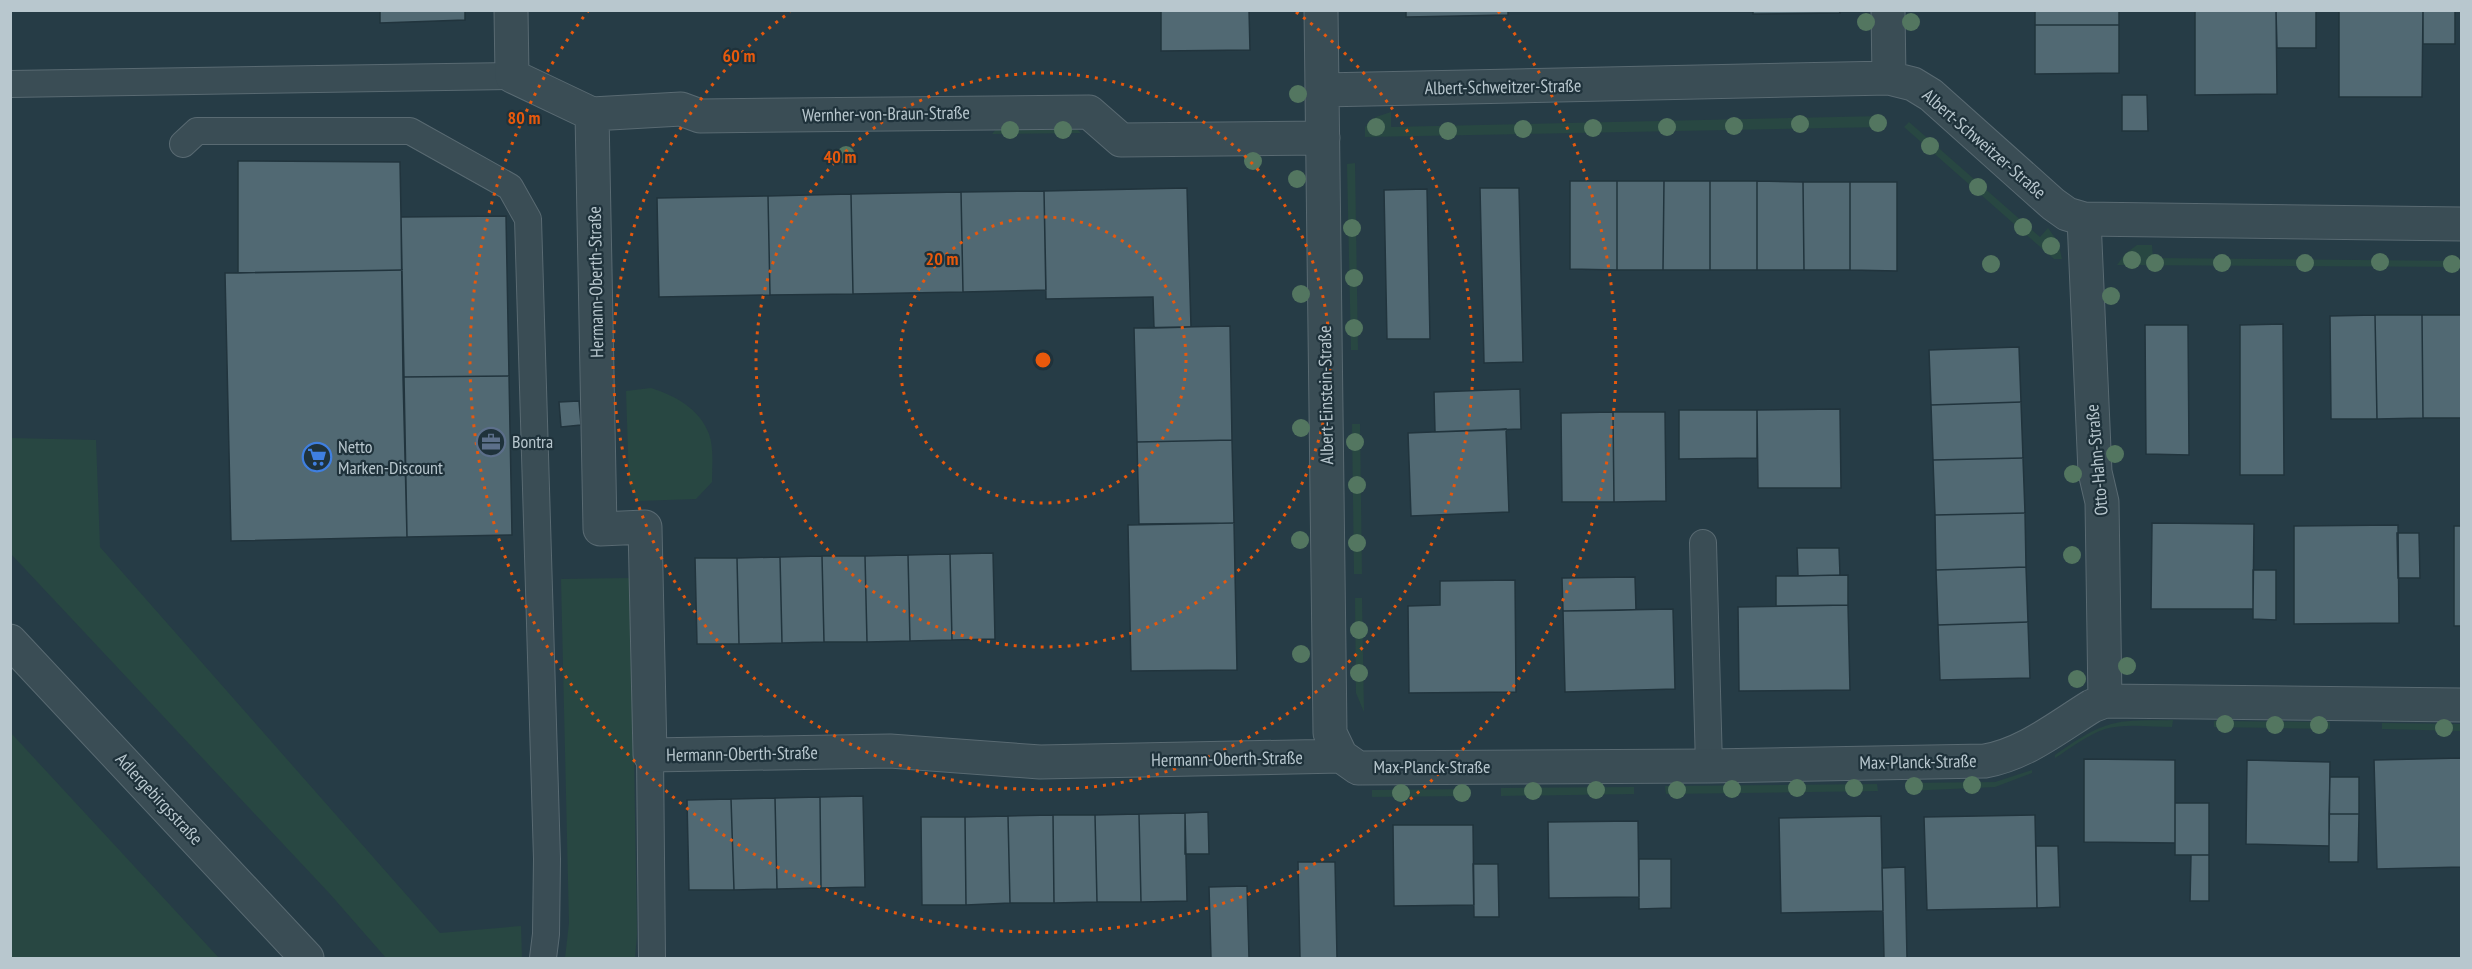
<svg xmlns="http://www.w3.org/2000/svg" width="2472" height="969" viewBox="0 0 2472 969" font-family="'PT Sans Narrow',sans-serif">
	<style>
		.green { fill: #284742 }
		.building { fill: #516973; stroke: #21343d; stroke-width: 1.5 }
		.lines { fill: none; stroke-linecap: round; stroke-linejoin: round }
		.service-casing { stroke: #596a72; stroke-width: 28 }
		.minor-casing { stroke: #596a72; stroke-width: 35 }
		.tertiary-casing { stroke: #596a72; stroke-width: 35 }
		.service { stroke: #3a4d55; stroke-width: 26 }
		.minor { stroke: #3a4d55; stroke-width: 33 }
		.tertiary { stroke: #3a4d55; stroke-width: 33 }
		.tree { fill: #537660 }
		.ring { fill: none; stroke: #e8590c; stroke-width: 3; stroke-dasharray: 3 6 }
		.labels { text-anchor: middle; stroke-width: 4.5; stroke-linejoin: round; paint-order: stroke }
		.street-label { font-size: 18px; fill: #b8c7ce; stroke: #1f323b }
		.poi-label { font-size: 18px; fill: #b8c7ce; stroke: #1f323b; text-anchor: start }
		.centre { fill: #e8590c; stroke: #1f323b; stroke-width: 3 }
		.ring-label { font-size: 18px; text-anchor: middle; font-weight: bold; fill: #e8590c; stroke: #1f323b; stroke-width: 4.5; stroke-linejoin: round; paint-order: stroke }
	</style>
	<rect width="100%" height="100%" fill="#263c46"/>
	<path class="green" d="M1391 112V127L1884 116V127L1365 137V127L1376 117Z
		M1909 122 2040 237 2048 228 2058 242 2062 259H2054L1904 127Z
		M1074 126 1081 133 992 134 998 127Z
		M1355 163 1358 350H1351L1347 164Z
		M2137 245H2152L2153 258 2461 261V267L2117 265 2125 254Z
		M651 388C674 395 700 409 709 434 714 448 712 466 712 482L696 499 638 501 629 483 626 391Z
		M1352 424H1360L1362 574H1354Z
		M11 438 96 440 100 547 440 933 521 926 522 958H386L330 894 11 554Z
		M631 578 637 935 635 958H565L569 923 561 579Z
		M1355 598H1362L1364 712 1356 693Z
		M2173 720 2172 727C2151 727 2125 723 2105 729 2087 735 2071 748 2055 758V755C2071 744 2087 732 2105 726 2126 718 2151 721 2173 720Z
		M2214 721 2330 722V729L2214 727Z
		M2382 723 2461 724V731L2382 729Z
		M11 733 219 958H11Z
		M2032 770V773L1995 787 1907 791 1906 783 1995 782Z
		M1877 784 1878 791 1666 794 1665 786Z
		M1634 787V794L1501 796V788Z
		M1470 789V796L1372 797V790Z"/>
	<path class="building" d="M380 10H465V20L380 23Z
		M1161 10H1249L1250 50 1161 51Z
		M1406 10H1508V15L1406 17Z
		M1753 10H1839L1840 13 1753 14Z
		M2035 10H2119V25H2035Z
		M2195 10H2276L2277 94 2195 95Z
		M2276 10H2316V48H2277Z
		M2339 10H2423L2422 97H2339Z
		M2423 10H2455V44H2423Z
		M2035 25H2119V73L2035 74Z
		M2122 95H2147L2148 131H2122Z
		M238 161 400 162 402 270 238 273Z
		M1570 181H1617V270L1570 269Z
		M1617 181H1664L1663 270H1617Z
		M1664 181H1710V270H1663Z
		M1710 181H1757V270H1710Z
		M1757 181 1803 182 1804 270H1757Z
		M1803 182H1850V270H1804Z
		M1850 182H1897V271L1850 270Z
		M1187 188 1191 327 1154 328 1153 297 1046 299 1044 191Z
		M1480 188H1519L1523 362 1484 363Z
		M1427 189 1430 339H1387L1384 190Z
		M1044 191 1046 290 963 292 961 192Z
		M961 192 963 292 853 294 851 194Z
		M851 194 853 294 770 295 768 196Z
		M768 196 770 295 659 297 657 198Z
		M506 216 509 376 403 377 401 217Z
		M402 270 407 537 231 541 225 273Z
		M2375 315 2377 419H2331L2330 316Z
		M2375 315H2422L2423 418 2377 419Z
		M2422 315H2462V418H2423Z
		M2283 324 2284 475H2240V325Z
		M2145 325H2188L2189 455 2146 454Z
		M1230 326 1232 440 1137 442 1134 328Z
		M2019 347 2021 402 1931 405 1929 350Z
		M509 376 512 535 407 537 403 377Z
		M1520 389 1521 429 1435 432 1434 392Z
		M579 401 581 425 561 427 559 402Z
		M2021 402 2023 458 1933 460 1931 405Z
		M1840 409 1841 488H1758L1757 410Z
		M1679 410H1757V458L1679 459Z
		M1613 412H1665L1666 501 1614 502Z
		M1613 412 1614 502H1562L1561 413Z
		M1506 429 1509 512 1411 516 1408 433Z
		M1232 440 1234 523 1139 524 1137 442Z
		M2023 458 2025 513 1935 515 1933 460Z
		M2025 513 2026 567 1936 570 1935 515Z
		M1234 523 1237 670 1131 671 1128 525Z
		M2152 523 2254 524 2253 609H2151Z
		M2398 525 2399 623 2294 624V526Z
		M2454 526H2462V626H2454Z
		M2397 533H2419L2420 578H2398Z
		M1797 548H1839L1840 575 1798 576Z
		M993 553 995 639 952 640 950 554Z
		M950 554 952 640 910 641 908 555Z
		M908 555 910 641 867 642 865 556Z
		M822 556H865L867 642H824Z
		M822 556 824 642 782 643 780 557Z
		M780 557 782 643 739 644 737 558Z
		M695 558H737L739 644H697Z
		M2026 567 2028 622 1938 625 1936 570Z
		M2253 570H2276V620L2253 619Z
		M1848 575V605L1776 606V576Z
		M1635 577 1636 610 1563 611 1562 578Z
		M1515 580 1516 692 1409 693 1408 606 1440 605V581Z
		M1848 605 1850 690 1739 691 1738 607Z
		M1673 609 1675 689 1565 692 1563 611Z
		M2028 622 2030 678 1940 680 1938 625Z
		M2462 758V867L2377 869 2374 760Z
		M2084 759 2175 760V843L2084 842Z
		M2247 760 2330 762 2329 846 2246 844Z
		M2330 777H2359V814H2329Z
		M863 796 865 887 821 888 820 797Z
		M820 797 821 888 777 889 775 798Z
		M775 798 777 889 734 890 731 799Z
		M731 799 734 890H689L687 800Z
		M2175 803H2209V855H2175Z
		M1208 812 1209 854H1185V813Z
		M1185 813 1187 901 1141 902 1139 814Z
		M1139 814 1141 902H1097L1095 815Z
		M2329 814H2359L2358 862H2329Z
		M1053 815H1095L1097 902 1054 903Z
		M1053 815 1054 903H1010L1008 816Z
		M2035 815 2037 908 1927 910 1924 817Z
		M1008 816 1010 903 966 905 965 817Z
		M1881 816 1883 911 1781 913 1779 818Z
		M921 817H965L966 905H922Z
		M1638 821 1639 897 1549 898 1548 822Z
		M1393 825H1473L1474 905 1394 906Z
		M2036 846H2058L2060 907 2037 908Z
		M2191 855H2209V901H2190Z
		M1639 859H1671V908L1639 909Z
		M1298 862H1335L1337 958H1300Z
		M1473 864H1498L1499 917H1474Z
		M1905 867 1907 958H1884L1882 868Z
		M1247 886 1249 958H1211L1209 887Z"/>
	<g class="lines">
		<g class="service-casing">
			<path id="service" d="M10 84 512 76
				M183 144 197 131H410L510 187 528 219 547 859 546 934 543 958
				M1703 543 1709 766
				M650 755 652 958"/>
		</g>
		<g class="minor-casing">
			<path id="minor" d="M511 10 512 76 592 114 681 109 700 116 1089 112 1121 140 1323 138
				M1321 10 1330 733 1341 756 1358 768 1709 766 1985 761C2025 754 2058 727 2092 706L2105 701 2462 705
				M1888 10 1889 78
				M1322 90 1889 78 1913 84 1931 95 2053 204 2067 214 2084 219 2462 224
				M592 114 600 529 645 527 650 755 890 751 1040 762 1341 756
				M2084 219 2095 472 2102 502 2105 701"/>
		</g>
		<g class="tertiary-casing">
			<path id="tertiary" d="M10 641 307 958"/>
		</g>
		<use href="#service" class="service"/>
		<use href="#minor" class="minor"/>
		<use href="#tertiary" class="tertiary"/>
	</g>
	<g class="tree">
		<circle cx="1866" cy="22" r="9"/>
		<circle cx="1911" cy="22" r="9"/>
		<circle cx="1298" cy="94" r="9"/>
		<circle cx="1878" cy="123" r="9"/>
		<circle cx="1800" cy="124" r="9"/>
		<circle cx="1734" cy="126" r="9"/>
		<circle cx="1376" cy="127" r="9"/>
		<circle cx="1667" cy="127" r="9"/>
		<circle cx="1593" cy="128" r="9"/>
		<circle cx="1523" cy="129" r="9"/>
		<circle cx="1010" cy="130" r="9"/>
		<circle cx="1063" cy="130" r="9"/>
		<circle cx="1448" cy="131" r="9"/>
		<circle cx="1930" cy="146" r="9"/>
		<circle cx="846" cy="155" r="9"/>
		<circle cx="1253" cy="161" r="9"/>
		<circle cx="1297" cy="179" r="9"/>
		<circle cx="1978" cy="187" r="9"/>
		<circle cx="2023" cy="227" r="9"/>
		<circle cx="1352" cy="228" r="9"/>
		<circle cx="2051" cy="246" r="9"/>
		<circle cx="2132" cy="260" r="9"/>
		<circle cx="2380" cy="262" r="9"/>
		<circle cx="2155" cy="263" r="9"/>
		<circle cx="2222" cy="263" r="9"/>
		<circle cx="2305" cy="263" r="9"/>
		<circle cx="1991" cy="264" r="9"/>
		<circle cx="2452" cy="264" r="9"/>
		<circle cx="1354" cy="278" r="9"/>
		<circle cx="1301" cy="294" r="9"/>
		<circle cx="2111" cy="296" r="9"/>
		<circle cx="1354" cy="328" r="9"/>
		<circle cx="1301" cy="428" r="9"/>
		<circle cx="1355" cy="442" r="9"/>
		<circle cx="2115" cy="454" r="9"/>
		<circle cx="2073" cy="474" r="9"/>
		<circle cx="1357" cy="485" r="9"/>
		<circle cx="1300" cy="540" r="9"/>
		<circle cx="1357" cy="543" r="9"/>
		<circle cx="2072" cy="555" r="9"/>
		<circle cx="1359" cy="630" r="9"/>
		<circle cx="1301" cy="654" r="9"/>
		<circle cx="2127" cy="666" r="9"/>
		<circle cx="1359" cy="673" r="9"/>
		<circle cx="2077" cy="679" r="9"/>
		<circle cx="2225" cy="724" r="9"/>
		<circle cx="2275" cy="725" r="9"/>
		<circle cx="2319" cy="725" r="9"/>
		<circle cx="2444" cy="728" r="9"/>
		<circle cx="1972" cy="785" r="9"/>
		<circle cx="1914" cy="786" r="9"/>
		<circle cx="1797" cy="788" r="9"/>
		<circle cx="1854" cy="788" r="9"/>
		<circle cx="1732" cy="789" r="9"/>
		<circle cx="1596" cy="790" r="9"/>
		<circle cx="1677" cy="790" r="9"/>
		<circle cx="1533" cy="791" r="9"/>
		<circle cx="1401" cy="793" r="9"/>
		<circle cx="1462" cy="793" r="9"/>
	</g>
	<g class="ring">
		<circle cx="1043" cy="360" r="143"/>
		<circle cx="1043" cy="360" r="287"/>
		<path d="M1296 12A430 430 0 1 1 790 12"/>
		<path d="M1498 11A573 573 0 1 1 588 11"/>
	</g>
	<defs>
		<g id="office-ring" transform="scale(1.5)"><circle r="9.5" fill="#1f323b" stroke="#5c6f8a" stroke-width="1.5"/><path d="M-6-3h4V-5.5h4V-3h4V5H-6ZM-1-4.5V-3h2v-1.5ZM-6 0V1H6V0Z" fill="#5c6f8a"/></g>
		<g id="supermarket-ring" transform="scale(1.5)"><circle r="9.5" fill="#1f323b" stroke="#3f7fe0" stroke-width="1.5"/><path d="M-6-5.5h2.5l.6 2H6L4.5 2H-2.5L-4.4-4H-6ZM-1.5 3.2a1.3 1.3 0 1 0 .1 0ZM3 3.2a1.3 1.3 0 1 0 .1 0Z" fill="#3f7fe0"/></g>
	</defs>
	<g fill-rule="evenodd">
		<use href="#office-ring" x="491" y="442"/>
		<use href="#supermarket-ring" x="317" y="457"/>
	</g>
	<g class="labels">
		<g class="street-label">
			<text transform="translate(1503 87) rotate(-1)" y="6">Albert-Schweitzer-Straße</text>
			<text transform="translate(886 114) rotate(-1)" y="6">Wernher-von-Braun-Straße</text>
			<text transform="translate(1984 144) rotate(41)" y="6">Albert-Schweitzer-Straße</text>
			<text transform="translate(596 282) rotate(-91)" y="6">Hermann-Oberth-Straße</text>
			<text transform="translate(1326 395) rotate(-91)" y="6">Albert-Einstein-Straße</text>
			<text transform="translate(2097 460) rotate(-95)" y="6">Otto-Hahn-Straße</text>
			<text transform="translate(742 754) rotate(-1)" y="6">Hermann-Oberth-Straße</text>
			<text transform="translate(1227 759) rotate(-1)" y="6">Hermann-Oberth-Straße</text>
			<text transform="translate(1918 762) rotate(-1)" y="6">Max-Planck-Straße</text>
			<text x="1432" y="773">Max-Planck-Straße</text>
			<text transform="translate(159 799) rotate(47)" y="6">Adlergebirgsstraße</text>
		</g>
		<g class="poi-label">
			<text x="512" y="448">Bontra</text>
			<text x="338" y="453">Netto<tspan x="338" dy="21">Marken-Discount</tspan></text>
		</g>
	</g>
	<circle cx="1043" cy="360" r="9" class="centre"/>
	<g class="ring-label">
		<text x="739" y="62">60 m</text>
		<text x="524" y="124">80 m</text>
		<text x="840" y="163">40 m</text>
		<text x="942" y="265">20 m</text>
	</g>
	<rect width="2472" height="969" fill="none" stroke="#b8c7ce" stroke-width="24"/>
</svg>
